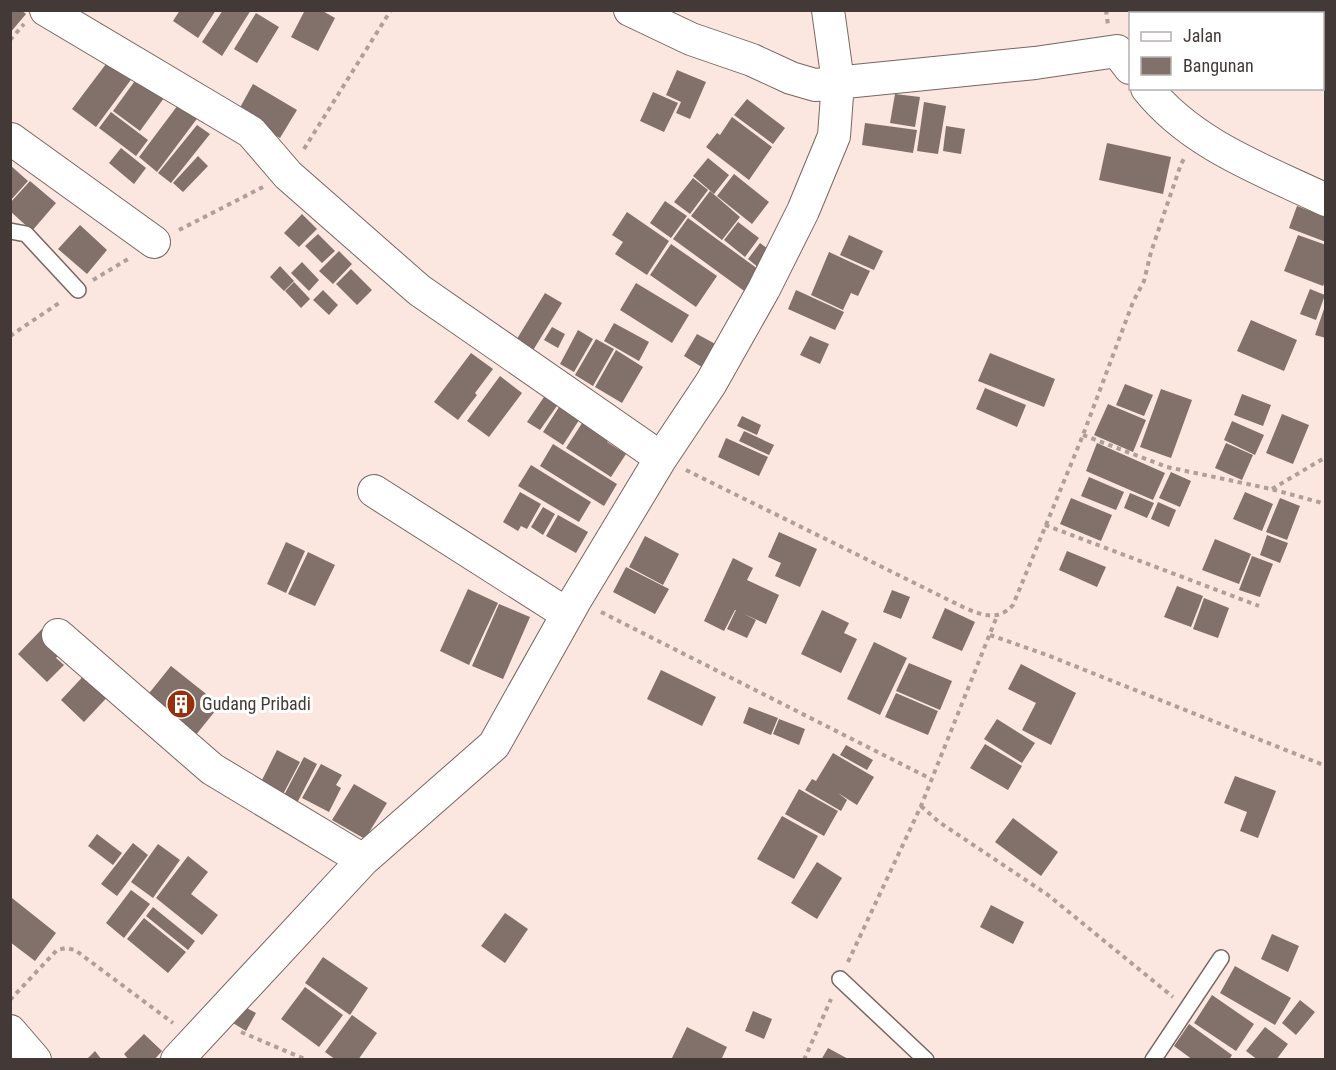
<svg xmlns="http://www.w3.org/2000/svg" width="1336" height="1070" viewBox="0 0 1336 1070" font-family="'Roboto Condensed',sans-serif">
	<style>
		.building { fill: #82706b }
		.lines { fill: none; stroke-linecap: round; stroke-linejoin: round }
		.service-casing { stroke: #786660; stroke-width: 18 }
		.minor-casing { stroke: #786660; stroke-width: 34 }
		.path { stroke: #af9f9a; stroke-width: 4; stroke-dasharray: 4.5 4.5; stroke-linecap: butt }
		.service { stroke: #fff; stroke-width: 15 }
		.minor { stroke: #fff; stroke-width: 32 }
		.labels { text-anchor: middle; stroke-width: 6; stroke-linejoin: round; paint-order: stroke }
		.poi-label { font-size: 18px; fill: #433a38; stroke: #fff; text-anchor: start }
	</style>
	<rect width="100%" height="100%" fill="#fbe6e0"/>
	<path class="building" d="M10 10H21L26 14 10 33Z
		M180 10H216L198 38 173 21Z
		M223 10H251L222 56 202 42Z
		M305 10H321L335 18 318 51 291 37Z
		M256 13 279 27 257 63 234 49Z
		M109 60 133 77 96 127 72 109Z
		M677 70 706 82 690 119 676 113 681 102 666 95Z
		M137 78 164 98 140 131 113 111Z
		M253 84 297 110 280 138 237 113Z
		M653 92 678 103 664 132 640 121Z
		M895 94 920 97 915 127 890 123Z
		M747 99 785 128 773 144 734 115Z
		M181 101 199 116 157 172 139 157Z
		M924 102 946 106 938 154 917 151Z
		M111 112 148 140 136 156 99 128Z
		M732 117 772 147 749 180 706 147 717 133 720 135Z
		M865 123 917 130 913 153 862 145Z
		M197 125 210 134 171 183 158 173Z
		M946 126 965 129 961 154 943 151Z
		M1107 143 1171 157 1163 194 1099 180Z
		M121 148 146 168 134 184 109 163Z
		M198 156 208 166 183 192 173 183Z
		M708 158 729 175 714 194 693 176Z
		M10 165 28 181 10 201Z
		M734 174 769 202 752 224 717 196Z
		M693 178 708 190 690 214 674 202Z
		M30 181 56 203 32 231 10 211V203Z
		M710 191 740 217 722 240 691 216Z
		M665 201 687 216 671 238 650 223Z
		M1297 206 1326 217V242L1289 228Z
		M627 212 669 241 647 275 615 254 623 242 612 235Z
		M302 214 317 229 299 247 284 233Z
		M688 218 762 272 747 293 673 239Z
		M738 222 759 238 745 257 724 240Z
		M80 225 107 250 87 274 58 249Z
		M318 234 335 251 322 263 305 246Z
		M849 235 883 251 874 270 840 255Z
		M1298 235 1326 245V280L1323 286 1284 271Z
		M760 243 772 252 759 268 748 259Z
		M671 244 717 276 696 307 650 275Z
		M339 251 352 264 333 284 319 271Z
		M829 252 870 271 858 296 851 293 843 310 811 295Z
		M302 262 319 280 309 291 291 273Z
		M280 266 294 281 284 291 270 277Z
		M351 269 372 290 357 305 336 284Z
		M294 282 310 299 301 308 285 291Z
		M636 283 689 315 672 343 620 310Z
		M1310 289 1325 295 1316 320 1300 314Z
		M323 290 338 305 329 315 313 300Z
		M796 290 844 312 835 330 788 309Z
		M545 293 562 303 532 352 515 342Z
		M1325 306H1326V338L1315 335Z
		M1251 320 1297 340 1284 371 1237 351Z
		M614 323 649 342 639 361 604 341Z
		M552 327 565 334 558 348 544 340Z
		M578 330 593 339 574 372 560 364Z
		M697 334 719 346 705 369 684 356Z
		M810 336 829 344 820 364 800 355Z
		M596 339 614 349 593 386 575 375Z
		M616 350 643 367 622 403 595 387Z
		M471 353 493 369 475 393 477 395 458 420 434 402Z
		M990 353 1055 379 1044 407 978 381Z
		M500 376 522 393 489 437 467 421Z
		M1125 384 1153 395 1144 416 1116 405Z
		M985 388 1026 405 1017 427 976 409Z
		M1161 389 1192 400 1171 458 1140 447Z
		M546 394 559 403 540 430 527 422Z
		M1242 394 1271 405 1263 426 1234 415Z
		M561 404 581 417 563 445 543 432Z
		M1108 404 1146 420 1133 452 1094 435Z
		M588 414 615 431 607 442 626 454 611 477 566 448Z
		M1282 414 1309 425 1293 464 1266 453Z
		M742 416 761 425 757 435 737 426Z
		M1232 421 1264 435 1255 455 1224 440Z
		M744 431 774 445 769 455 739 441Z
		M726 438 768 457 759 476 718 457Z
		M1097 443 1165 473 1153 500 1086 471Z
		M1226 443 1253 455 1242 480 1215 468Z
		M553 444 617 484 604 506 540 466Z
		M531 465 591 502 579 522 518 486Z
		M1171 472 1191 481 1180 507 1159 498Z
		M1089 477 1124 492 1116 510 1081 496Z
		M520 492 541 504 527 529 521 526 518 531 503 522Z
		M1245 492 1273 504 1262 531 1233 519Z
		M1130 493 1154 503 1147 518 1124 508Z
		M1071 498 1112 515 1101 541 1060 524Z
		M1280 498 1300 506 1287 540 1266 532Z
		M1158 502 1176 510 1169 527 1151 519Z
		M543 507 555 514 543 535 531 527Z
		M558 515 588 532 576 553 546 536Z
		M779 532 817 549 800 587 775 576 781 563 768 557Z
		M1267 535 1288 543 1280 563 1260 555Z
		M645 536 679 554 663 585 629 567Z
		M1215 539 1251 554 1239 584 1202 570Z
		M286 542 305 551 286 593 267 584Z
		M1067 551 1106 567 1097 587 1059 570Z
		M308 552 335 565 315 606 288 594Z
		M1252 556 1273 564 1260 597 1239 590Z
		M733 558 753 568 747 580 779 595 766 624 744 614 756 620 747 638 727 629 736 610H735L724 631 704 621Z
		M626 567 669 589 655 614 613 592Z
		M1177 586 1203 596 1191 627 1164 617Z
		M468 589 498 603 469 665 440 651Z
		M892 590 910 597 901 619 883 612Z
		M1204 598 1229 608 1218 638 1193 629Z
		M499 604 530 617 503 679 472 666Z
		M945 608 975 622 962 651 932 638Z
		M822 610 849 623 844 633 857 639 841 673 801 654Z
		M42 629 63 650 56 658 64 665 47 682 18 654Z
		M874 642 907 658 880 715 847 699Z
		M909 663 952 681 940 710 896 691Z
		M1021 664 1076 693 1051 745 1022 730 1036 703 1008 689Z
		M171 666 220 705 191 741 142 702Z
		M90 669 113 691 84 722 61 700Z
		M661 670 716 697 702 726 647 699Z
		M896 693 938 711 928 735 885 717Z
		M749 707 778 718 771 735 743 723Z
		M779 719 805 729 799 745 773 734Z
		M997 719 1035 743 1022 763 984 739Z
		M985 744 1022 766 1008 790 970 768Z
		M846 745 873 760 867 770 840 755Z
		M277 750 300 762 280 800 258 788Z
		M833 753 874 777 857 805 838 793 847 800 841 811 805 790 812 779 816 781Z
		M304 757 317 764 294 809 280 803Z
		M321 764 342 775 336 785 341 788 329 812 302 798Z
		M1235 776 1276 791 1258 838 1240 831 1247 812 1224 803Z
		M354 784 387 803 365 839 332 820Z
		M799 789 838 811 824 836 785 814Z
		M782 816 818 836 794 879 757 859Z
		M1013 818 1058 852 1041 876 995 842Z
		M97 834 122 853 113 865 88 846Z
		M133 843 148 855 117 896 101 884Z
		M158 844 180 860 153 898 131 882Z
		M188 856 208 872 191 894 218 915 202 935 156 898Z
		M817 862 842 878 817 919 791 903Z
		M131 890 150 904 124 938 106 923Z
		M12 898 56 933 35 961 10 942Z
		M991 905 1024 922 1013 944 980 927Z
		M153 907 195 941 188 950 146 916Z
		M505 913 528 929 505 963 481 946Z
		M144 918 186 952 168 973 127 939Z
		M1272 934 1299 946 1288 972 1261 959Z
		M323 957 368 988 350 1015 305 983Z
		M1235 966 1291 998 1275 1025 1220 993Z
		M305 987 343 1015 319 1047 281 1019Z
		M1212 995 1254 1024 1236 1051 1194 1023Z
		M1300 1000 1315 1012 1296 1035 1282 1023Z
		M243 1006 256 1013 246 1031 233 1023Z
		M753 1011 772 1019 764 1039 745 1031Z
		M352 1015 377 1033 358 1060H336L325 1052Z
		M1189 1024 1232 1055 1229 1060H1193L1174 1046Z
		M687 1027 727 1047 721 1060H671Z
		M1265 1027 1288 1044 1276 1060H1258L1246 1051Z
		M144 1034 162 1051 154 1060H129L124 1054Z
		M828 1048 850 1060H821Z
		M95 1051 102 1060H86Z"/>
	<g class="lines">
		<g class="service-casing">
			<path id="service" d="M10 231 26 234 78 290
				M840 979 926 1060
				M1153 1060 1221 958"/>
		</g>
		<g class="minor-casing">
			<path id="minor" d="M46 10 251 132 288 175 419 290 661 458
				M630 10 691 39 752 60 791 78 815 85 1035 63 1117 51 1130 68
				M1147 88C1191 144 1263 170 1326 200
				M11 139 154 242
				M374 491 567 614
				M58 635 212 769 363 860
				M10 1031 35 1060
				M177 1060 363 860 494 745 576 599 661 458 711 383 764 289 803 211 834 136 838 82 828 10"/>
		</g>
		<path class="path" d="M1106 10 1108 25
			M10 40 24 24
			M304 149 391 10
			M179 230 263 187
			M93 280 128 259
			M10 336 62 301
			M1083 435 1167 467 1271 489 1326 504
			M686 470 963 607C981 615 998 622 1013 605L1083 435 1133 302 1144 281 1151 252 1181 164 1185 157
			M1272 489 1326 457
			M1045 525 1259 606
			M601 612 931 779
			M990 635 1047 655 1326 766
			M921 806 939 822 1048 895 1173 997
			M848 962 921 806 997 616
			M10 1000 57 950 66 948 75 950 173 1023
			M241 1032 307 1060
			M804 1060 831 999"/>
		<use href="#service" class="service"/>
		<use href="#minor" class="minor"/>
	</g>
	<defs>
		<g id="building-disc" transform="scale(1.5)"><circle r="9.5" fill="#962f0b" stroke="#fff"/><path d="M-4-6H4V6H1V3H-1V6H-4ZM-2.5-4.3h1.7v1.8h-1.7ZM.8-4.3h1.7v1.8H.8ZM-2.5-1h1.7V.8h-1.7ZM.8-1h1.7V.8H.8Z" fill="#fff"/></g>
	</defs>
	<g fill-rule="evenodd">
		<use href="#building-disc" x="181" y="704"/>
	</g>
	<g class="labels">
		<g class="poi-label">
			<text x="202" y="710">Gudang Pribadi</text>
		</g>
	</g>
	<rect width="1336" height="1070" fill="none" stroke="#433a38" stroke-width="24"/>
	<rect x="1129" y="12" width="195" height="78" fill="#ffffff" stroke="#b4b0af" stroke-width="1.5"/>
	<rect x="1141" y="32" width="30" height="9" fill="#ffffff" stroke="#b4b0af" stroke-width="1.5"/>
	<text x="1183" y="42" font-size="18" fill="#433a38">Jalan</text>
	<rect x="1141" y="57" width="30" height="18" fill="#82706b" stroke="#b4b0af" stroke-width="1.5"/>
	<text x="1183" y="72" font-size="18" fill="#433a38">Bangunan</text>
</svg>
